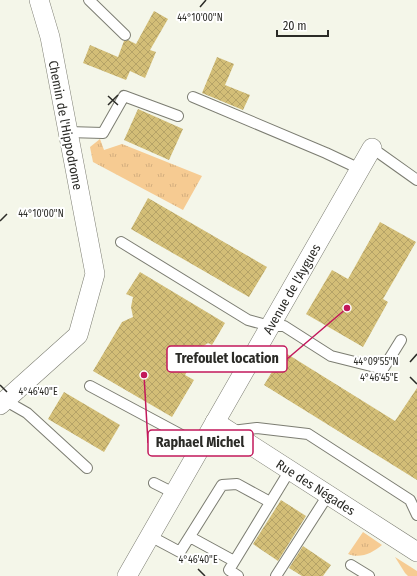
<svg xmlns="http://www.w3.org/2000/svg" width="417" height="576" viewBox="0 0 417 576" font-family="'Fira Sans Condensed',sans-serif">
	<style>
		.grass { fill: url(#grass-tufts) }
		.building { fill: url(#building-cross-hatch) }
		.lines { fill: none; stroke-linecap: round; stroke-linejoin: round }
		.service-casing { stroke: #7c7d72; stroke-width: 12 }
		.minor-casing { stroke: #7c7d72; stroke-width: 20 }
		.service { stroke: #fff; stroke-width: 10 }
		.minor { stroke: #fff; stroke-width: 19 }
		.ticks { fill: none; stroke: #2b2b27; stroke-width: 1.5 }
		.labels { text-anchor: middle; stroke-width: 4; stroke-linejoin: round; paint-order: stroke }
		.street-label { font-size: 13px; fill: #2b2b27; stroke: #fff }
		.ticks-label { font-size: 10px; text-anchor: middle; fill: #2b2b27; stroke: #fff; stroke-width: 4; stroke-linejoin: round; paint-order: stroke }
		.leader { fill: none; stroke: #c2185b; stroke-width: 1.5 }
		.callout-dot { fill: #c2185b; stroke: #fff; stroke-width: 1.5 }
		.callout { fill: #fff; stroke: #c2185b; stroke-width: 1.5 }
		.callout-label { font-size: 14px; text-anchor: middle; font-weight: bold; fill: #2b2b27 }
	</style>
	<defs>
		<pattern id="grass-tufts" width="24" height="20" patternUnits="userSpaceOnUse"><rect width="24" height="20" fill="#f6cb92"/><path d="M3 7l-1-3M5 7V3M7 7l1-3M15 17l-1-3M17 17v-4M19 17l1-3" fill="none" stroke="#d3ae7e"/></pattern>
		<pattern id="building-cross-hatch" width="8" height="8" patternUnits="userSpaceOnUse"><rect width="8" height="8" fill="#d3be77"/><path d="M0 0l8 8M0 8l8-8" fill="none" stroke="#b5a367"/></pattern>
	</defs>
	<rect width="100%" height="100%" fill="#f4f6e9"/>
	<path class="grass" d="M100 139 104 150 122 144 202 176 183 210 93 162 90 147Z
		M363 532 382 545C372 553 361 559 348 554Z
		M395 557 417 571V576H408L405 573Z"/>
	<path class="building" d="M154 11 168 19 150 50 156 52 145 78 130 71 126 80 83 63 90 45 118 57 124 41 128 40 136 44Z
		M217 57 234 64 225 85 250 95 243 110 202 93Z
		M138 109 183 129 169 160 124 140Z
		M148 198 267 267 249 297 131 229Z
		M380 222 416 242 383 299 388 302 363 347 306 314 332 270 348 279Z
		M140 272 225 323 212 345 208 343 193 353 192 363 185 375 194 380 172 417 93 371 122 322 133 317 131 307 133 297 126 294Z
		M284 352 395 421 417 388V480L264 385Z
		M64 392 120 425 104 452 48 419Z
		M281 500 306 516 278 561 253 544Z
		M303 546 331 565 323 576H302L289 568Z"/>
	<g class="lines">
		<g class="service-casing">
			<path id="service" d="M89 0 125 35
				M193 97 326 153 360 169
				M68 132 103 133 124 96 178 116
				M372 148 417 180
				M121 242 248 320 270 326H284L331 356 383 369 401 340
				M90 386 202 446
				M6 401 27 413 87 468
				M232 431 257 428 308 434 410 500 417 515
				M154 483 174 493
				M150 536 180 552 222 485 237 484 270 502
				M190 537 234 561
				M351 565 369 576
				M238 576 229 570 290 470
				M276 576 328 495"/>
		</g>
		<g class="minor-casing">
			<g id="minor">
				<path d="M0 405 78 335 95 274 50 37 39 0"/>
				<path id="s1" d="M215 422 417 552"/>
				<path id="s2" d="M127 576 372 148"/>
			</g>
		</g>
		<use href="#service" class="service"/>
		<use href="#minor" class="minor"/>
	</g>
	<path class="ticks" d="M200 7 206 0M108 96 118 105M108 105 118 95M0 221 7 214M410 362 417 354M410 377 417 384M0 385 7 392M198 569 205 576"/>
	<g class="labels">
		<g class="street-label">
			<text transform="translate(66 125) rotate(79)" y="5">Chemin de l'Hippodrome</text>
			<text dy="5" stroke="none"><textPath href="#s2" startOffset="331">Avenue de l'Aygues</textPath></text>
			<text dy="5" stroke="none"><textPath href="#s1" startOffset="120">Rue des Négades</textPath></text>
		</g>
	</g>
	<g class="ticks-label">
		<text x="200" y="21">44°10'00"N</text>
		<text x="41" y="217">44°10'00"N</text>
		<text x="376" y="365">44°09'55"N</text>
		<text x="379" y="381">4°46'45"E</text>
		<text x="38" y="395">4°46'40"E</text>
		<text x="198" y="563">4°46'40"E</text>
	</g>
	<path class="leader" d="M347 308L287 359M144 375L148 443"/>
	<g class="callout-dot">
		<circle cx="347" cy="308" r="4"/>
		<circle cx="144" cy="375" r="4"/>
	</g>
	<g class="callout">
		<rect x="167" y="346" width="120" height="26" rx="4"/>
		<rect x="148" y="430" width="105" height="26" rx="4"/>
	</g>
	<g class="callout-label">
		<text x="227" y="363">Trefoulet location</text>
		<text x="200" y="447">Raphael Michel</text>
	</g>
	<path d="M277 30v6h51v-6" fill="none" stroke="#2b2b27" stroke-width="2"/>
	<text x="283" y="30" font-size="12" fill="#2b2b27" stroke="#ffffff" stroke-width="3" paint-order="stroke">20 m</text>
</svg>
